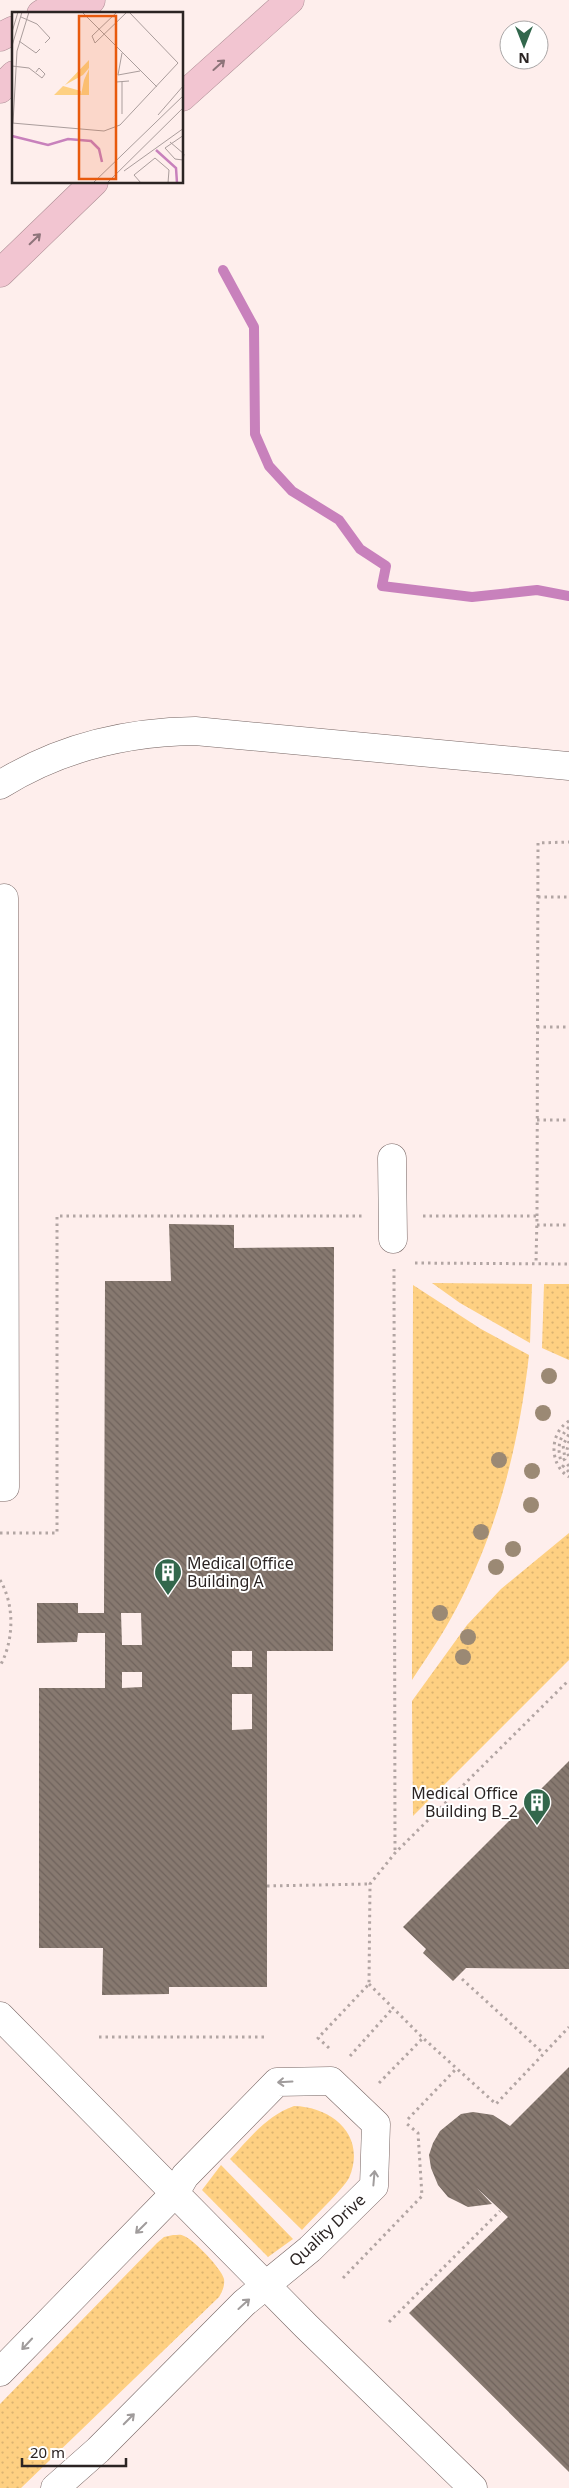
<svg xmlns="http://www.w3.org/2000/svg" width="569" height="2488" viewBox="0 0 569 2488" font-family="'Noto Sans',sans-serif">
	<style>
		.grass { fill: url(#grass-dots) }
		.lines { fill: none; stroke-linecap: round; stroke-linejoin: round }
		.stream { stroke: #c881bc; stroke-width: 10 }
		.building { fill: url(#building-back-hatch); fill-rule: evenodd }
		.minor-casing { stroke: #776664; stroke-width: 29 }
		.highway-casing { stroke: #ac8d94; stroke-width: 29 }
		.path { stroke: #b2a5a3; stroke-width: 3; stroke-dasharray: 2.5 4; stroke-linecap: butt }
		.minor { stroke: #fff; stroke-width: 28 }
		.highway { stroke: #f2c5d1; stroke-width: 28 }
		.tree { fill: #9b8974 }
		.oneway { stroke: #8e747a }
		.oneway2 { stroke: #a09c9c }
		.labels { text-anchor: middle; stroke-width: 4; stroke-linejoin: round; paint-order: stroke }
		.poi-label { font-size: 16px; fill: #2b2423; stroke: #fff; text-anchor: start }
		.street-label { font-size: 16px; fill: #2b2423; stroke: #fff }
		.inset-river { fill: none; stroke: #c881bc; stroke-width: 2.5 }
		.inset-road { fill: none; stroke: #aa9d9c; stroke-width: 1 }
		.view { fill: #e8590c; fill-opacity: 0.15; stroke: #e8590c; stroke-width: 2.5 }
		.inset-edge { fill: none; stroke: #2b2423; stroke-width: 2.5 }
	</style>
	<defs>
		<pattern id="grass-dots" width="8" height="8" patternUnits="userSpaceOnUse" patternTransform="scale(1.25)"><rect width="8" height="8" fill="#fed082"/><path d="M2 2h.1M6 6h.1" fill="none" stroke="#dab270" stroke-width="1.8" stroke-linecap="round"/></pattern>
		<pattern id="building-back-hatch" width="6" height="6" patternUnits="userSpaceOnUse" patternTransform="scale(1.25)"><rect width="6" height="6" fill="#877970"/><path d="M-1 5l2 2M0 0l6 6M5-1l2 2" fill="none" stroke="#6f635c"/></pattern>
	</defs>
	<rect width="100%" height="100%" fill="#feeeec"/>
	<path class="grass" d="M432 1283 532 1284 530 1343 460 1303Z
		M544 1284H569V1360L542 1348Z
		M413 1285 481 1329 529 1355C519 1444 498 1530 456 1609 443 1634 427 1657 412 1680Z
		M569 1533V1660L413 1816 412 1701 467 1625 501 1589Z
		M294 2106C333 2107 367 2136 349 2178 343 2189 312 2219 302 2230L230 2159C250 2138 266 2116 294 2106Z
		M221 2165 293 2239 268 2257 202 2190Z
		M173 2235C177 2235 181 2234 184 2236 194 2240 222 2269 224 2279 225 2286 222 2292 219 2297L21 2488H0V2404L157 2243 164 2237Z"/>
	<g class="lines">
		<path class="stream" d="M223 270 254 327 255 434 269 466 292 491 339 520 360 549 386 566 382 586 472 597 537 590 569 596"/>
	</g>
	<path class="building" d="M169 1224 234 1225V1248L334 1247 333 1651H267V1987H169V1994L102 1995 103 1948H39V1688H105V1633H78L77 1642 37 1643V1603H78V1613H104L105 1281H171ZM121 1613H141L142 1645H122ZM232 1651H252V1667H232ZM122 1672H142V1687L122 1688ZM232 1694H252V1729L232 1730Z
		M569 1761V1969L466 1968 453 1981 423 1953 426 1949 403 1927Z
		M569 2067V2472L409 2313 508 2217 477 2188 492 2204 468 2207 448 2197 438 2185 431 2168 429 2155 433 2143 440 2131 461 2114 473 2112 493 2115 510 2126Z"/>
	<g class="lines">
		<g class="minor-casing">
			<path id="minor" d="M0 785C59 748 125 732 195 731L569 766
				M392 1158 393 1239
				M0 1487H5L4 898
				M0 2016 306 2326 473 2488
				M0 2372 175 2193 185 2176 277 2082 331 2081 376 2124 374 2186 310 2249 244 2303 98 2450 55 2488"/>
		</g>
		<g class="highway-casing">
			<path id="highway" d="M41 14 65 0
				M77 14 91 0
				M0 37 14 30
				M0 89 14 75
				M182 97 290 0
				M0 273 94 182"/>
		</g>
		<path class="path" d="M538 897H569
			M537 1027H569
			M537 1120H569
			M423 1216H537L536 1263
			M537 1216 538 843 569 842
			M537 1225H569
			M415 1263 569 1264
			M394 1269 395 1853
			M569 1421C549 1433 549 1465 569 1477
			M569 1427C559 1437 557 1448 561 1461L565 1459 563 1445 569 1434
			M569 1441 567 1450 569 1458
			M569 1466 567 1464 563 1466 569 1472
			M0 1533H57V1216H362
			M0 1580C15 1605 14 1641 0 1666
			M267 1886 370 1884
			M462 1979 543 2053
			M369 1984 423 2038 496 2104 569 2027
			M99 2037H266
			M329 2048 318 2038 369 1984 370 1884 395 1853 569 1680
			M350 2056 393 2008
			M379 2083 423 2038
			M408 2119 456 2069
			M343 2278 422 2196 418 2133 407 2124
			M389 2322 500 2211"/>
		<use href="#minor" class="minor"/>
		<use href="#highway" class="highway"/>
	</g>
	<g class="tree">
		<circle cx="549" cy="1376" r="8"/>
		<circle cx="543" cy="1413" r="8"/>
		<circle cx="499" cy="1460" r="8"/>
		<circle cx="532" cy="1471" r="8"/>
		<circle cx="531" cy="1505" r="8"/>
		<circle cx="481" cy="1532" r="8"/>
		<circle cx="513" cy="1549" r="8"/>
		<circle cx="496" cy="1567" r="8"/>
		<circle cx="440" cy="1613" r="8"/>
		<circle cx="468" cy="1637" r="8"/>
		<circle cx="463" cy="1657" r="8"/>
	</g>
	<defs><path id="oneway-shaft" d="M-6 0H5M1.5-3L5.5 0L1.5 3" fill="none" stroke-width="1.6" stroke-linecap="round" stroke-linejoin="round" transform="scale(1.25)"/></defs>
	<g class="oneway">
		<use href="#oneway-shaft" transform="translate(219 65) rotate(-42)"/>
		<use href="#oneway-shaft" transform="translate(35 239) rotate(-44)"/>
	</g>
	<g class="oneway2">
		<use href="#oneway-shaft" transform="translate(285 2082) rotate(177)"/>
		<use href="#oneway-shaft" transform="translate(374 2178) rotate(-85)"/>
		<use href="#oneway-shaft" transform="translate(141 2228) rotate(135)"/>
		<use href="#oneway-shaft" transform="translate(244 2304) rotate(-42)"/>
		<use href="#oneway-shaft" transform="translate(27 2344) rotate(133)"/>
		<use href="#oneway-shaft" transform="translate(129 2419) rotate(-45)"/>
	</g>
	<defs>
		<g id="building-pin" transform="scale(1.4375)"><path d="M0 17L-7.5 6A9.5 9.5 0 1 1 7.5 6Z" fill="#32674c" stroke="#fff"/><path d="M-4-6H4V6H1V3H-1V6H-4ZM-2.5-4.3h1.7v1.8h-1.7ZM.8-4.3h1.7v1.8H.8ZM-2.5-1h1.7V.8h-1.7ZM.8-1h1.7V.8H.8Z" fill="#fff"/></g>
	</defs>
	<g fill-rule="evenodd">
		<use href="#building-pin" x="168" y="1572"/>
		<use href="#building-pin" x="537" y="1802"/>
	</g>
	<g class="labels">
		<g class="poi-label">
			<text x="187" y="1569">Medical Office<tspan x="187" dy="18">Building A</tspan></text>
			<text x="518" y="1799" text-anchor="end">Medical Office<tspan x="518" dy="18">Building B_2</tspan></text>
		</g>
		<g class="street-label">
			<text transform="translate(327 2230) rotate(-43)" y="6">Quality Drive</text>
		</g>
	</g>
	<g transform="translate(12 12)">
		<rect width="171" height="171" fill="#feeeec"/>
		<path d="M77 48V56L71 63 53 73ZM77 57V83H69L72 68ZM51 74 69 79V83H42Z" fill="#fed082"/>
		<path class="inset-river" d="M0 124 36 133 56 127 79 129 87 137 90 150M144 138 164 156 165 171"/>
		<path class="inset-road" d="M70 0 145 75M105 0 80 24 83 31 115 0M9 5 25 12 38 26 33 31M0 20 6 0M7 29 24 41 28 37M0 34 10 0M110 41 106 63 128 59M0 54 17 56 30 66 33 62 27 56 24 60M110 70V102M146 103 172 73M104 108V70L117 69M0 111 92 119 108 113 166 51 117 0M1 111 5 39 17 0M172 123 153 136 163 147 171 148 172 142M158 130 172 142M112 159 172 116M81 171 172 83M95 171 172 95M129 171 122 163 143 146 157 158 156 171"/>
		<path class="view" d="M67 4H104V167H67Z"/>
		<rect width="171" height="171" class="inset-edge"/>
	</g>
	<g transform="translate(524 45) rotate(180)"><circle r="24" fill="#ffffff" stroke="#aaa7a7"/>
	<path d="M0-4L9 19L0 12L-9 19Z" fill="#32674c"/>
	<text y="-8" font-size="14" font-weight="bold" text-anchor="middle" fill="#2b2423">N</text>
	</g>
	<path d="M22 2458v8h104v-8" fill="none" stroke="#2b2423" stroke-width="2.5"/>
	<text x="30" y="2458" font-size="15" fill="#2b2423" stroke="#ffffff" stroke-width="4" paint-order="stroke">20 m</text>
</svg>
